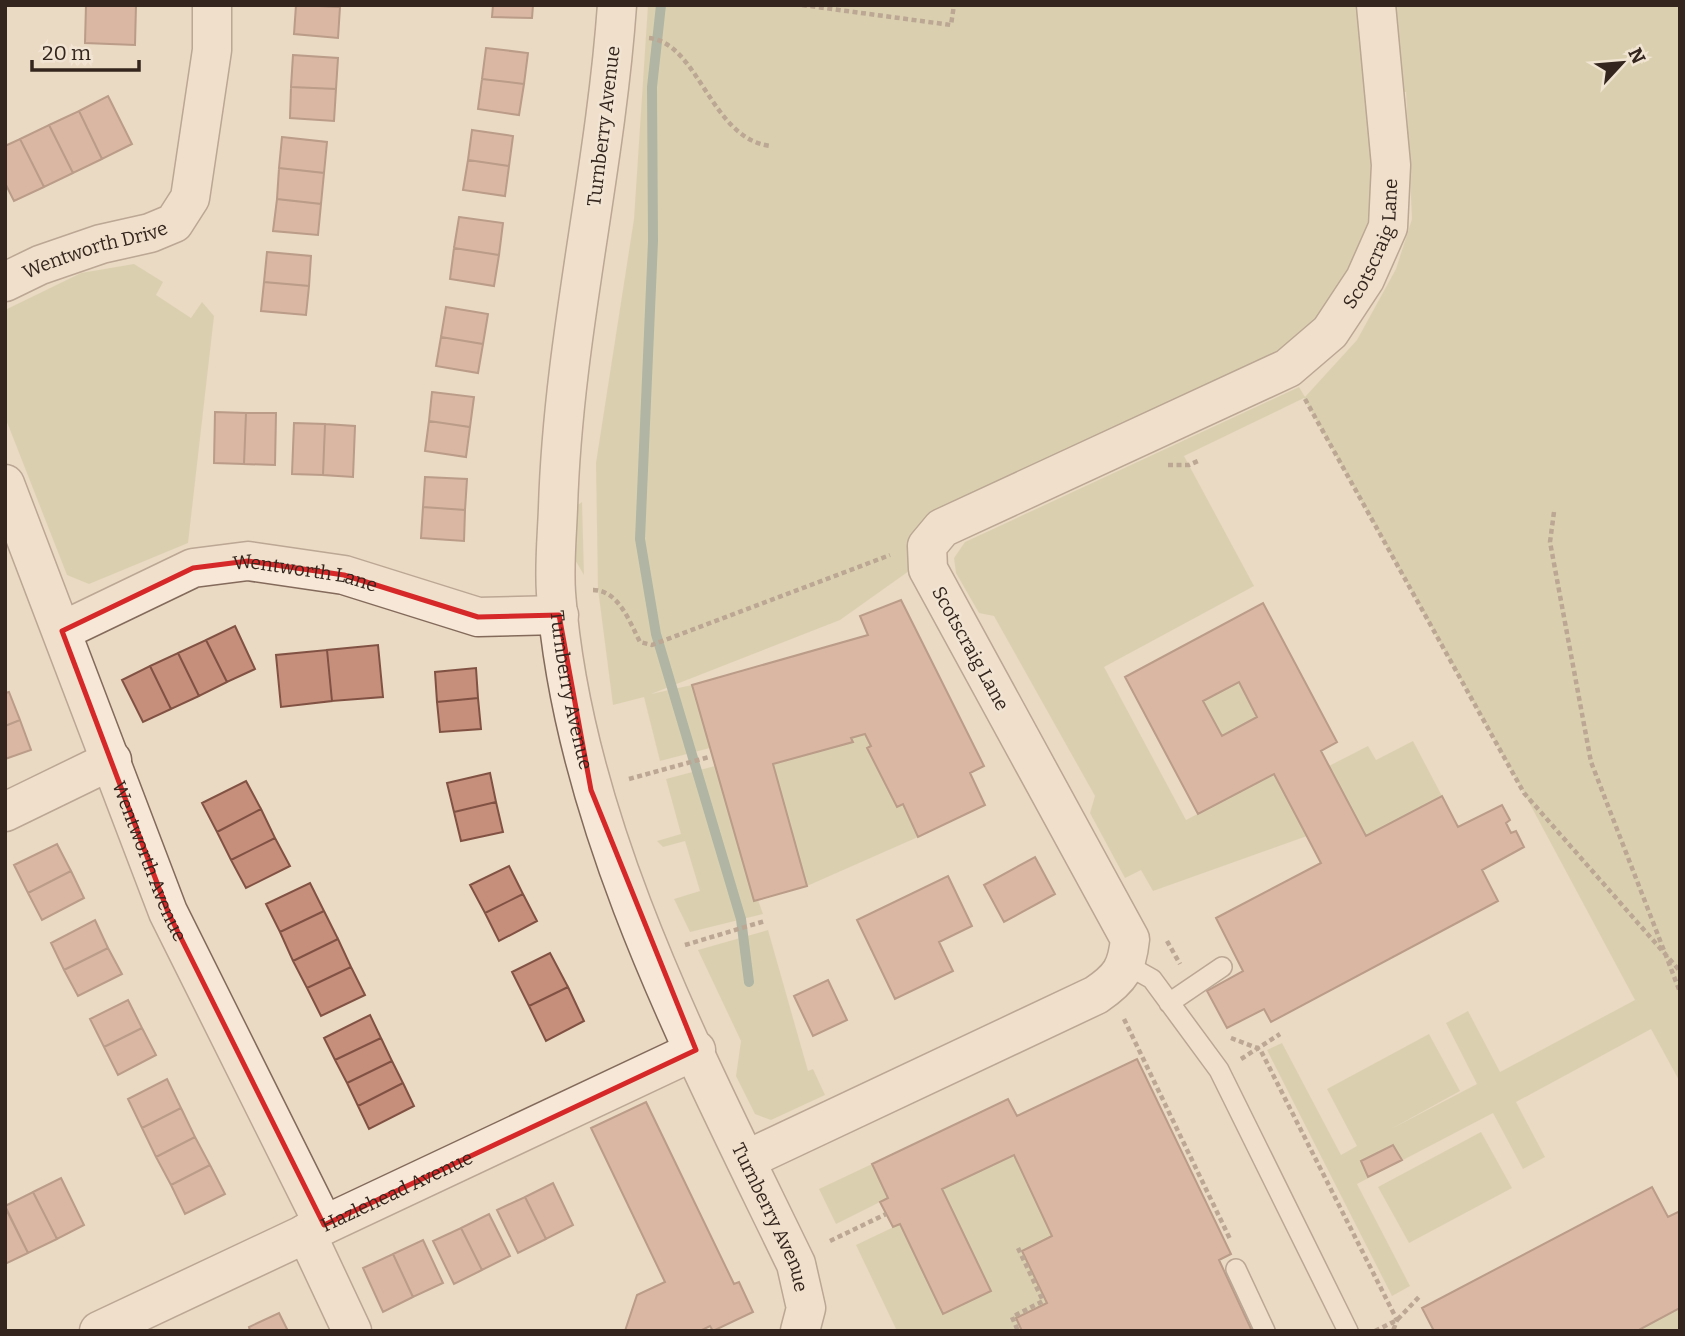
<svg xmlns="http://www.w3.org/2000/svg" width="1685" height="1336" viewBox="0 0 1685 1336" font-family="Bitter,serif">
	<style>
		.green { fill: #c8c698 }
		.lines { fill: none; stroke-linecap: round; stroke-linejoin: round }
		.stream { stroke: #6d8b7f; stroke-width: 10 }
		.building { fill: #c68f7c; stroke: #815243; stroke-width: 2; fill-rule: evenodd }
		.service-casing { stroke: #836a5b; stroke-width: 22 }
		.minor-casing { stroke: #836a5b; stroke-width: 41 }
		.tertiary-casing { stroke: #836a5b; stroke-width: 41 }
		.path { stroke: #836a5b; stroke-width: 4.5; stroke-dasharray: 5 3.5; stroke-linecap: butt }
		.service { stroke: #f6e7d6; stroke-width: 19 }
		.minor { stroke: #f6e7d6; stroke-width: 38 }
		.tertiary { stroke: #f6e7d6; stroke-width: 38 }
		.marked { fill: none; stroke: #d62828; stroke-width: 5; stroke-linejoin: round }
		.labels { text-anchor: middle; stroke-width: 5; stroke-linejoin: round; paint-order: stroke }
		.street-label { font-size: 19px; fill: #34261e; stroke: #f2e4d2 }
	</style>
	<rect width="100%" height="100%" fill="#ead9c3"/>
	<path class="green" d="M648 5H1365L1377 218 1318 324 1281 360 944 514 916 566 840 620 651 694 692 685 710 748 660 761 644 697 613 705 598 589 596 463 634 219Z
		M1391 5H1680V1082L1651 1029 1516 1102 1545 1157 1523 1169 1493 1113 1357 1184 1410 1286 1392 1296 1267 1050 1282 1043 1341 1155 1357 1146 1327 1089 1429 1034 1460 1091 1391 1129 1477 1084 1446 1023 1468 1011 1500 1072 1635 1000 1524 793 1304 398 1184 456 1254 586 1104 667 1186 820 1274 774 1307 836 1153 891 1141 870 1125 878 1090 813 1095 796 994 616 979 613 956 573 954 558 965 542 1299 387 1305 397 1357 340 1396 269 1412 219 1406 92H1395Z
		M134 264 163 282 156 295 191 318 202 302 214 316 188 543 89 584 67 575 5 417V310L81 273Z
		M582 502 584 575 568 548V512Z
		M1239 682 1257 717 1222 736 1203 701Z
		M865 734 871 746 867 748 896 806 903 804 918 837 807 886 773 764 852 742 851 738Z
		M1413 741 1442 796 1366 836 1329 766 1368 746 1376 760Z
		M715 766 754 901 758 900 763 914 690 932 674 899 700 891 685 841 663 847 657 841 681 834 666 779Z
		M768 930 808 1071 813 1069 825 1095 771 1120 755 1114 736 1076 741 1041 698 950Z
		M1481 1132 1512 1188 1409 1243 1378 1187Z
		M1014 1155 1052 1236 1047 1303 1022 1331H897L856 1245 900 1224 943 1313 990 1291 942 1189Z
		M872 1164 888 1198 836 1224 819 1189Z
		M1680 1308V1331H1637Z"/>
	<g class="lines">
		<path class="stream" d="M661 5 652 87 653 241 640 539 656 634 741 919 749 982"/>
	</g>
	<path class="building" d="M86 5H136L135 45 85 43Z
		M296 5 340 7 338 38 294 34Z
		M493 5H533L532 18 492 17Z
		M486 48 528 53 524 84 482 79Z
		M293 55 338 58 336 89 291 87Z
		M482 79 524 84 519 115 478 109Z
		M291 87 336 89 334 121 290 118Z
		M108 96 132 144 102 159 79 111Z
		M79 111 102 159 73 173 49 125Z
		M49 125 73 173 44 187 20 139Z
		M472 130 513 136 509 166 468 160Z
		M282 137 327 142 324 173 279 168Z
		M20 139 44 187 14 201 5 183V146Z
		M468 160 509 166 505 196 463 190Z
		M279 168 324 173 321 204 277 199Z
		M277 199 321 204 318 235 273 231Z
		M459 217 503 223 499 255 454 248Z
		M454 248 499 255 494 286 450 279Z
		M267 252 311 256 309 286 264 282Z
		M264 282 309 286 306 315 261 311Z
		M446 307 488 314 483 344 441 337Z
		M441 337 483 344 478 373 436 366Z
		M432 392 474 397 470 427 429 421Z
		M215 412 246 413 244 464 214 463Z
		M246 413H276L275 465 244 464Z
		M429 421 470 427 466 457 425 451Z
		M294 423 325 424 323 475 292 474Z
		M325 424 355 426 353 477 323 475Z
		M425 477 467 479 465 510 423 507Z
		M423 507 465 510 464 541 421 538Z
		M901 600 984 766 970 773 985 805 918 837 903 804 897 807 867 748 871 746 865 734 851 738 853 742 773 764 807 886 754 901 692 685 868 635 860 616Z
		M1263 603 1337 742 1321 751 1366 836 1442 796 1458 827 1502 805 1510 820 1506 823 1511 833 1516 831 1524 847 1482 870 1498 901 1271 1022 1264 1009 1227 1028 1207 991 1243 971 1216 918 1321 863 1274 774 1198 814 1125 677ZM1239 682 1257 717 1222 736 1203 701Z
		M235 626 255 669 227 682 206 640Z
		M206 640 227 682 199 696 178 653Z
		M378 645 383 697 332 701 327 650Z
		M327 650 332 701 281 707 276 655Z
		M178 653 199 696 171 709 150 666Z
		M150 666 171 709 143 722 122 680Z
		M476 668 478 698 437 702 435 672Z
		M9 692 20 720 5 726V693Z
		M478 698 481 729 440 732 437 702Z
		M20 720 31 750 5 759V726Z
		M490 773 496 802 454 812 447 783Z
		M246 781 261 809 217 832 202 803Z
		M496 802 503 832 461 841 454 812Z
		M261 809 275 838 231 860 217 832Z
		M275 838 290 866 246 888 231 860Z
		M57 844 71 871 28 893 14 865Z
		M1035 857 1055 894 1004 922 984 885Z
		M509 866 523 894 485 913 470 885Z
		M71 871 84 898 42 920 28 893Z
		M948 876 972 926 939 942 953 971 895 999 857 920Z
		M310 883 324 911 280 932 266 904Z
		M523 894 537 921 499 941 485 913Z
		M324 911 338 939 293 961 280 932Z
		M95 920 108 948 64 970 51 943Z
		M338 939 351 967 307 988 293 961Z
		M108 948 122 974 78 996 64 970Z
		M550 953 568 987 529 1006 512 972Z
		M351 967 365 995 321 1016 307 988Z
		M828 980 847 1020 813 1036 794 996Z
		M568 987 584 1021 546 1041 529 1006Z
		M128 1000 142 1028 104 1047 90 1019Z
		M370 1015 381 1038 335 1060 324 1038Z
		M142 1028 156 1055 118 1075 104 1047Z
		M381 1038 392 1061 347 1083 335 1060Z
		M1137 1059 1231 1254 1219 1260 1252 1331H1022L1016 1318 1047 1303 1022 1251 1052 1236 1014 1155 942 1189 991 1291 943 1314 900 1224 893 1227 880 1202 888 1198 872 1164 1008 1099 1017 1116Z
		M392 1061 403 1083 358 1106 347 1083Z
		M167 1079 181 1108 142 1128 128 1099Z
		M403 1083 414 1106 369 1129 358 1106Z
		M646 1102 734 1284 739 1282 753 1312 713 1331 710 1326 700 1331H625L637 1295 665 1282 591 1128Z
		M181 1108 195 1137 156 1157 142 1128Z
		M195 1137 210 1165 171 1185 156 1157Z
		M1393 1145 1402 1160 1368 1177 1361 1161Z
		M210 1165 225 1194 185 1214 171 1185Z
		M61 1178 84 1225 57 1239 33 1192Z
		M553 1183 573 1225 546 1239 525 1197Z
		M1652 1187 1668 1217 1680 1211V1308L1637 1331H1434L1422 1308Z
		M33 1192 57 1239 28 1253 5 1206Z
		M525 1197 546 1239 518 1253 497 1210Z
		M5 1207 28 1253 5 1264Z
		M489 1214 510 1256 482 1270 461 1228Z
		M461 1228 482 1270 454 1284 433 1241Z
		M423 1240 443 1283 413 1297 393 1254Z
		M393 1254 413 1297 383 1312 363 1268Z
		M279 1313 288 1331H250L249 1327Z"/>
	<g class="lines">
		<g class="service-casing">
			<path id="service" d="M1127 965 1152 979 1219 1070 1348 1331
				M1169 1003 1222 967
				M1236 1269 1265 1331"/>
		</g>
		<g class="minor-casing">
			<g id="minor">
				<path id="s1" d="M5 282 40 265 101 244 150 233 174 223 190 198 212 50V5"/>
				<path id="s2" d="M5 484 168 912 324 1225"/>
				<path id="s3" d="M62 631 193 568 248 561 344 575 478 617 559 615"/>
				<path d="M5 812 112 760"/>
				<path id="s4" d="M746 1160 1096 995C1121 978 1127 968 1130 939L928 569 927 546 942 528 1288 368 1330 332 1365 279 1388 227 1391 165 1376 5"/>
				<path d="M306 1233 352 1331"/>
				<path id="s5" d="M99 1331 696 1050"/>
			</g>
		</g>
		<g class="tertiary-casing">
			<g id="tertiary">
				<path id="s6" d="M617 5C605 174 563 339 558 508 557 536 554 565 556 593 573 826 696 1057 796 1264L806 1308 800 1331"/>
			</g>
		</g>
		<path class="path" d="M802 5 951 25 954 5
			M649 38C699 43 711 140 771 146
			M1305 399 1524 793 1680 971
			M1168 465H1189L1198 461
			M1554 512 1550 542 1591 762 1680 992
			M593 590C619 590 630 623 640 642L652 645 890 555
			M629 779 709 757
			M1167 941 1180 964
			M685 945 765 921
			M1124 1019 1231 1241
			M1231 1038 1260 1049 1397 1320 1393 1331
			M1241 1059 1280 1034
			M830 1241 886 1214
			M1018 1248 1043 1301 1012 1317 1018 1331
			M1375 1331 1397 1320 1419 1297"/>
		<use href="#service" class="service"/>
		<use href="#minor" class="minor"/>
		<use href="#tertiary" class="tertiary"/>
	</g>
	<path d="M0 0H1685V1336H0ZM248 561 344 575 478 617 559 615 591 790 696 1050 324 1225 168 912 62 631 193 568Z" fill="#ead9c3" fill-opacity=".55" fill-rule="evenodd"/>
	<path class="marked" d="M248 561 344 575 478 617 559 615 591 790 696 1050 324 1225 168 912 62 631 193 568Z"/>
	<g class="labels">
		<g class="street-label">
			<text transform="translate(603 126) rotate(-83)" y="7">Turnberry Avenue</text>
			<text dy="7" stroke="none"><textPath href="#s4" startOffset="1460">Scotscraig Lane</textPath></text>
			<text dy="7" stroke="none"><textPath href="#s1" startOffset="96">Wentworth Drive</textPath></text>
			<text dy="7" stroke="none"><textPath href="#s3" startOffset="259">Wentworth Lane</textPath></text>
			<text transform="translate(971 648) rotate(61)" y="7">Scotscraig Lane</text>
			<text dy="7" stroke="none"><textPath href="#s6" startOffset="690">Turnberry Avenue</textPath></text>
			<text dy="7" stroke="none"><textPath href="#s2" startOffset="404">Wentworth Avenue</textPath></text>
			<text dy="7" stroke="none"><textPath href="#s5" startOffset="329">Hazlehead Avenue</textPath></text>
			<text dy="7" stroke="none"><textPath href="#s6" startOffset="1256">Turnberry Avenue</textPath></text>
		</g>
	</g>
	<rect width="1685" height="1336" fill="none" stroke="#34261e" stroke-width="14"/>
	<g transform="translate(1622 63) rotate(64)" stroke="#f2e4d2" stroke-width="5" paint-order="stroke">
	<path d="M0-5L12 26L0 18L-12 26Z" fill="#34261e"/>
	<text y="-10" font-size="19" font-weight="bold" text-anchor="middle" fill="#34261e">N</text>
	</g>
	<path d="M32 60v10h107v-10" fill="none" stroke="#34261e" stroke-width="3.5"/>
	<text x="42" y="60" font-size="21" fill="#34261e" stroke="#f2e4d2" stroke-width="5" paint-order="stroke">20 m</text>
</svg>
